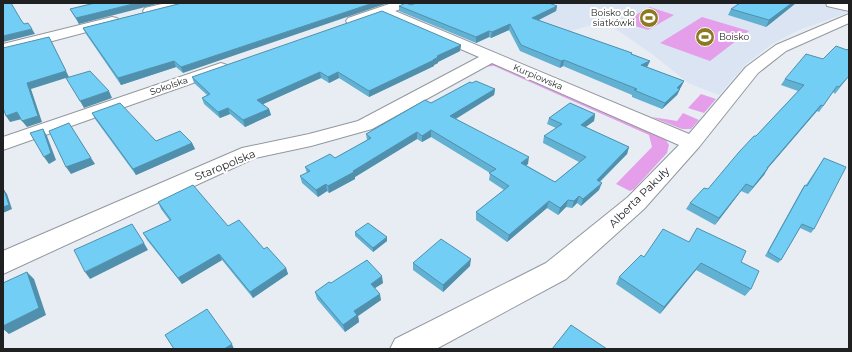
<svg xmlns="http://www.w3.org/2000/svg" width="852" height="352" viewBox="0 0 852 352" font-family="Montserrat,sans-serif">
	<style>
		.built { fill: #dbe4f2 }
		.green { fill: #e59ee9 }
		.lines { fill: none; stroke-linecap: round; stroke-linejoin: round }
		.street-casing { stroke: #93989f; stroke-width: 2 }
		.street { fill: #fff; fill-rule: evenodd }
		.wall { fill: #62b1d3 }
		.shaded-wall { fill: #5090ac }
		.building { fill: #72cef5; stroke: #5090ac }
		.labels { text-anchor: middle; stroke-width: 4; stroke-linejoin: round; paint-order: stroke }
		.far-poi-label { font-size: 9px; fill: #1e2022; stroke: #fff; text-anchor: end }
		.far-street-label { font-size: 9px; fill: #1e2022; stroke: #fff }
		.street-label { font-size: 11px; fill: #1e2022; stroke: #fff }
	</style>
	<rect width="100%" height="100%" fill="#e8edf4"/>
	<path class="built" d="M475 3H819L841 8 847 13 799 30 772 44 746 64 719 95 688 83 652 54 604 21 562 34Z"/>
	<path class="green" d="M650 7 674 15 648 30 623 22Z
		M702 17 749 31 710 61 660 43Z
		M490 63 497 64 660 136 666 140 669 145 667 153 634 189 630 191 616 184 652 147 649 135 494 66 480 67Z
		M701 94 716 99 704 113 688 108Z
		M683 113 699 120 691 129H682L652 117 677 121Z"/>
	<g class="lines">
		<g class="street-casing">
			<path id="street" d="M166 3H188L187 6 150 15 145 14 143 11 145 8Z
				M392 3H410L409 6 395 11 689 134 746 67 776 45 849 14V23L786 51 758 73 699 147 644 209 566 279 436 349H390L395 339 546 263 628 197 679 145 492 63 372 129 311 146 255 158 3 274V251L242 148 309 134 358 121 479 57 382 15 353 25 348 24 346 21 348 18Z
				M826 3H849V11L827 6Z
				M112 17 117 18 119 21 117 24 3 54V44Z
				M221 63 227 65 229 68 227 71 3 150V137Z"/>
		</g>
		<use href="#street" class="street"/>
	</g>
	<path class="wall" d="M95 3 79 24 70 9Z
		M182 3 183 73 176 67 121 85 86 34 83 28Z
		M796 3 766 27 728 15 731 9Z
		M411 5 557 6 556 11 538 20 632 53V54L650 61 647 67 684 81 677 95 662 109 632 97V95L563 66 560 68 520 51 509 30 491 38 489 37 476 43 399 11V6Z
		M461 45 460 51 438 62V63L434 65V66L369 97 339 78 329 83 321 78 263 104 269 109 271 115 245 127 230 114 220 118 204 104 202 98 207 95 194 83 192 77Z
		M849 48V76L835 94 833 92 819 112 817 111 768 168 764 175 748 194 741 191 715 225 686 209 690 203 708 189 756 136 798 91 781 85 785 79 823 59 847 50Z
		M472 83 495 89 494 95 456 119 528 164 526 165 555 182 579 162 543 143 544 136 556 128 547 124 549 118 595 114 594 121 585 127 629 147 627 154 600 182 599 190 581 206 577 203 572 208 566 207 558 215 547 208 507 242 476 220V212L504 190 489 180 490 173 431 137 422 142 417 139 355 177V179L329 193 327 191 318 197 302 183 300 176 307 173 305 167 335 158 367 140 366 134 431 103Z
		M92 113 156 141 192 143 195 149 136 175 95 119Z
		M824 158 814 229 811 233 800 228 781 260 778 263 765 256 802 189 805 185H806Z
		M158 202 264 249 286 268 288 274 253 298 222 260 182 284 147 240 143 233 170 221 161 209Z
		M355 232 387 237V241L373 252 355 236Z
		M689 242 741 262 751 289 745 296 696 270 660 314 616 284 619 277 644 257Z
		M413 263 470 266 443 292 413 270Z
		M331 283H383L375 288 381 300 358 316 359 322 345 332 317 299 315 292Z"/>
	<path class="shaded-wall" d="M137 3H161L79 24 76 18Z
		M373 3H388L183 73 181 67Z
		M792 3H796L766 27 769 20Z
		M557 6 556 11 531 24 532 18Z
		M510 24 509 30 491 38 492 32Z
		M32 29 35 34 3 42V36Z
		M489 31V37L476 43V37Z
		M49 37 69 77 31 89 42 122 27 127 22 121 27 83Z
		M461 45 460 51 438 62V63L434 65V66L369 97V91L433 60 437 56Z
		M564 60 563 66 560 68 561 61Z
		M174 61 176 67 121 85 118 78Z
		M650 61 647 67 639 71 641 65Z
		M320 72 321 78 259 106 257 100Z
		M338 72 339 78 329 83 328 77Z
		M684 81 681 87 674 94 677 88Z
		M495 89 494 95 450 122V116Z
		M680 89 677 95 662 109 665 103Z
		M109 91 112 98 84 108 80 101Z
		M821 105 817 111 762 175 767 168Z
		M228 108 230 114 220 118 218 112Z
		M269 109 271 115 245 127 243 120Z
		M17 112 22 119 10 122 6 116Z
		M595 114 594 121 579 132 581 125Z
		M43 129 47 136 56 160 49 164 44 157Z
		M73 130 95 164 71 174 66 167Z
		M431 130V137L422 142V136Z
		M417 132V139L355 177V179L329 193 328 186Z
		M192 143 195 149 136 175 133 169Z
		M629 147 627 154 594 187 597 180Z
		M529 157 528 164 520 170 521 163Z
		M768 168 764 175 748 194 753 187Z
		M602 183 599 190 581 206 583 199Z
		M326 184 327 191 318 197 316 190Z
		M746 184 741 191 715 225 719 218Z
		M4 190 7 194 12 209 3 213Z
		M579 196 577 203 572 208 574 201Z
		M568 200 566 207 558 215 560 208Z
		M549 201 547 208 507 242 509 235Z
		M387 237V241L373 252V248Z
		M144 243 148 250 90 279 85 272Z
		M219 254 222 260 182 284 178 278Z
		M471 259 470 266 443 292V285Z
		M701 263 696 270 660 314 664 307Z
		M286 268 288 274 253 298 250 292Z
		M27 272 34 279 46 315 9 334 3 329V326Z
		M382 276 383 283 372 290 371 284Z
		M380 294 381 300 358 316 359 322 345 332 343 325 354 311Z
		M232 344 234 349H224Z"/>
	<path class="building" d="M3 3H11L21 20 24 24 28 23 32 29 3 36Z
		M95 3H137L76 18 70 9Z
		M182 3H373L181 67 174 61 118 78 83 28Z
		M406 3 411 5 416 3H549L557 6 532 18 632 53 631 54 650 61 641 65 684 81 677 88 680 89 665 103 634 90 637 89 564 60 561 61 521 45 510 24 492 32 489 31 476 37 399 6Z
		M740 3H792L769 20 731 9Z
		M382 11 461 45 437 56 438 57 433 60H434L369 91 338 72 328 77 320 72 257 100 269 109 243 120 228 108 218 112 202 98 210 94 192 77Z
		M49 37 66 71 27 83 38 116 22 121 17 112 6 116 3 108V48Z
		M836 46 847 50 849 48V76L839 87 837 86 823 106 821 105 767 168H768L753 187 746 184 719 218 690 203 704 188 708 189 739 152 754 136H756L804 85 785 79 806 54 823 59Z
		M90 71 109 91 80 101 66 78Z
		M476 81 495 89 450 116 529 157 521 163 555 182 586 157 544 136 562 124 549 118 570 103 595 114 581 125 629 147 597 180 602 183 583 199 579 196 574 201 568 200 560 208 549 201 509 235 476 212 509 186 489 173 496 169 431 130 422 136 417 132 353 171 354 172 328 186 326 184 316 190 300 176 310 171 305 167 330 154 335 158 371 138 366 134 425 100 431 103 470 82 472 83Z
		M120 103 156 141 180 131 192 143 133 169 92 113Z
		M69 123 91 158 66 167 49 131Z
		M43 129 51 153 44 157 30 133Z
		M824 158 846 167 814 229 802 224 781 260 768 252 805 185 807 186Z
		M193 185 228 226 239 220 264 249 267 247 286 268 250 292 219 254 178 278 143 233 171 220 158 202Z
		M3 190H4L9 205 3 207Z
		M368 223 387 237 373 248 355 232Z
		M132 224 144 243 85 272 74 250Z
		M697 228 746 251 741 262 759 271 751 289 701 263 664 307 619 277 641 255 644 257 663 229 689 242Z
		M441 239 471 259 443 285 413 263Z
		M367 260 382 276 371 284 380 294 354 311 357 315 343 325 315 292 329 282 331 283Z
		M27 272 39 308 3 326V283Z
		M207 309 232 344 224 349H174L165 335Z
		M571 325 607 349H552Z"/>
	<defs>
		<g id="stadium-disc" transform="scale(1)"><circle r="9.5" fill="#8d7a20" stroke="#fff"/><path d="M0-5a6.5 5 0 1 0 0 10a6.5 5 0 1 0 0-10ZM-3.5-1.8h7v3.6h-7Z" fill="#fff"/></g>
	</defs>
	<g fill-rule="evenodd">
		<use href="#stadium-disc" x="649" y="18"/>
		<use href="#stadium-disc" x="705" y="37"/>
	</g>
	<g class="labels">
		<g class="far-poi-label">
			<text x="635" y="16">Boisko do<tspan x="635" dy="10">siatkówki</tspan></text>
			<text x="719" y="40" text-anchor="start">Boisko</text>
		</g>
		<g class="far-street-label">
			<text transform="translate(538 77) rotate(23)" y="3">Kurpiowska</text>
			<text transform="translate(169 86) rotate(-19)" y="3">Sokolska</text>
		</g>
		<g class="street-label">
			<text transform="translate(225 165) rotate(-22)" y="4">Staropolska</text>
			<text transform="translate(639 197) rotate(-45)" y="4">Alberta Pakuły</text>
		</g>
	</g>
	<rect width="852" height="352" fill="none" stroke="#1e2022" stroke-width="8"/>
</svg>
